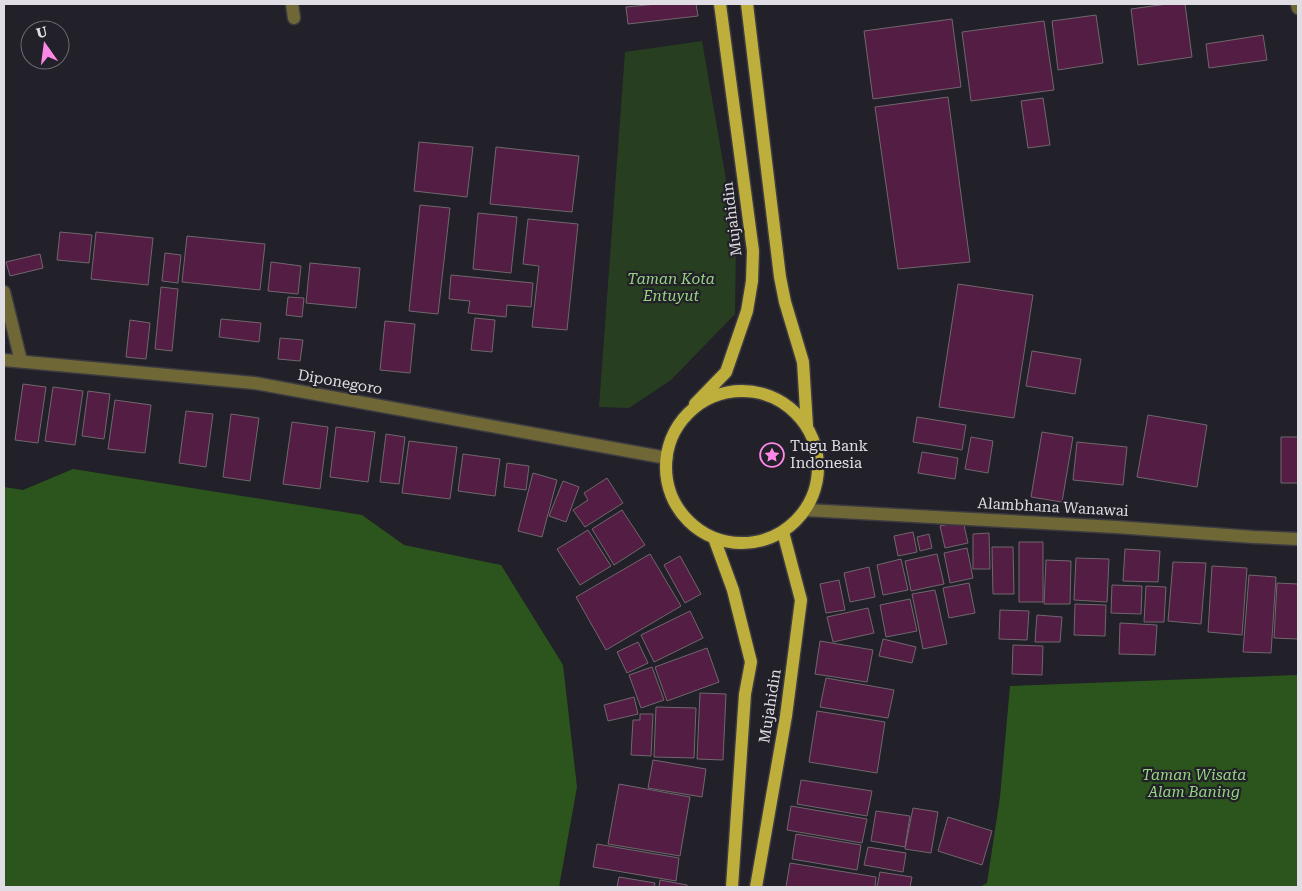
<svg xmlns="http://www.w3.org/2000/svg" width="1302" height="891" viewBox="0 0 1302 891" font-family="'Roboto Serif',serif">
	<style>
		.green { fill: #273f20 }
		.forest { fill: #2b551d }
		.building { fill: #531d44; stroke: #70676d }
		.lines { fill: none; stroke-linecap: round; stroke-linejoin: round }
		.minor-casing { stroke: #3d3b42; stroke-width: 15 }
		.major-casing { stroke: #3d3b42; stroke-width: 15 }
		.minor { stroke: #6f6836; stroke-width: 12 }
		.major { stroke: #beae3b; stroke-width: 12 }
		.labels { text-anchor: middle; stroke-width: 4.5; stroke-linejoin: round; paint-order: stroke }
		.street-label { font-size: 15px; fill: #e0dee4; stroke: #222028 }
		.park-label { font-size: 15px; font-style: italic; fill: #96d483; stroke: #222028 }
		.poi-label { font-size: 15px; fill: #e0dee4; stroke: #222028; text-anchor: start }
	</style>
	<rect width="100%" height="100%" fill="#222028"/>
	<path class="green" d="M702 41 736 237 735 314 671 380 629 408 599 407 625 52Z"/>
	<path class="forest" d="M73 469 362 515 404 545 501 565 563 665 577 787 559 887H4V487L23 490Z
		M1298 675V887H980L987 883 1000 797 1010 686Z"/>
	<path class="building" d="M657 4H696L698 16 628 24 626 7Z
		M1167 4H1185L1192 57 1138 65 1131 9Z
		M1096 15 1103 63 1058 70 1052 21Z
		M952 19 961 87 873 99 864 31Z
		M1044 21 1054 90 971 101 962 32Z
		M1263 35 1267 60 1209 68 1206 44Z
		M948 97 970 262 898 269 875 107Z
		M1043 98 1050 145 1028 148 1021 101Z
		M419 142 473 147 467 197 414 191Z
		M496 147 579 156 572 212 490 204Z
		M420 205 450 208 438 314 409 311Z
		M478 213 517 217 511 273 473 269Z
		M528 219 578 224 567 330 532 327 539 266 523 264Z
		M60 232 92 235 89 263 57 260Z
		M96 232 153 238 148 285 91 279Z
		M187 236 265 244 260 290 182 282Z
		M165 253 181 255 178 283 162 281Z
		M40 254 43 268 10 276 6 262Z
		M271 262 301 266 298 294 268 291Z
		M310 263 360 268 356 308 306 303Z
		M451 275 533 283 531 307 507 305 506 317 468 313 470 301 449 299Z
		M958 284 1033 295 1014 418 939 407Z
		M161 287 178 289 172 351 155 349Z
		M288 297 304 298 302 317 286 315Z
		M475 318 495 320 492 352 471 350Z
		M221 319 261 323 259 342 219 337Z
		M130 320 150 323 146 359 126 357Z
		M385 321 415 324 410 373 380 370Z
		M280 338 303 340 300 361 278 359Z
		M1032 351 1081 359 1075 394 1026 386Z
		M23 384 46 387 38 443 15 440Z
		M53 387 83 391 75 445 45 441Z
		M88 391 110 394 104 439 82 436Z
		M115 400 151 405 145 453 108 449Z
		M186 411 213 414 206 467 179 463Z
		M231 414 259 418 250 481 223 477Z
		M1148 415 1207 425 1197 487 1137 477Z
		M917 417 966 425 962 450 913 442Z
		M292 422 328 427 320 489 283 484Z
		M336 427 375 432 368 482 330 477Z
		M1042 432 1073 437 1062 502 1031 497Z
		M386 434 405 437 399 484 380 482Z
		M971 437 993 441 988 473 965 469Z
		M1281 437H1298V483H1281Z
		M409 441 457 447 450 499 402 493Z
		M1077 442 1127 447 1123 485 1073 480Z
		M922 452 958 458 955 479 918 473Z
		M463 454 500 459 495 496 458 491Z
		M507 463 529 466 526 490 504 487Z
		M533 473 557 480 542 537 518 531Z
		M607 478 623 503 585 527 573 510 588 500 584 493Z
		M563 481 579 487 566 522 549 516Z
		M622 510 645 545 614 565 592 529Z
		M963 521 968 543 945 548 940 526Z
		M588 530 611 566 580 585 557 549Z
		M913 532 917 552 898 556 894 536Z
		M989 533 990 569H973V534Z
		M929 534 932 548 920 551 917 537Z
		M1019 542H1043V602H1019Z
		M992 547H1013L1014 594H993Z
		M967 548 973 578 950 583 944 553Z
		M1125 549 1160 551 1158 582 1123 581Z
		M650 554 681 606 606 650 576 597Z
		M937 554 944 584 911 591 905 561Z
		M680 556 701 594 685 603 664 565Z
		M1076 558 1109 559 1107 602 1074 600Z
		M901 559 908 590 883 595 877 565Z
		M1046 560 1071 561 1070 604H1044Z
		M1173 562 1206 563 1201 624 1168 621Z
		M1212 566 1247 568 1242 635 1208 632Z
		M869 567 875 597 850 602 844 573Z
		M1249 575 1276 577 1271 653 1243 652Z
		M839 580 845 610 826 613 820 584Z
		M969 583 975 613 949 618 943 588Z
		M1277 583 1298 584V639L1274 638Z
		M1112 585 1142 586 1141 614 1111 613Z
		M1146 586 1166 587 1164 622H1144Z
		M935 590 947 644 923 649 912 594Z
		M910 599 917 631 886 637 880 605Z
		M1075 604 1106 605 1105 636 1074 635Z
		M868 608 874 633 833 642 827 617Z
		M1000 610 1029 611 1027 640 999 639Z
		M690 611 703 638 654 662 641 635Z
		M1037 615 1062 617 1060 642H1035Z
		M1120 623 1157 625 1155 655 1119 654Z
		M883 639 916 647 912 663 879 656Z
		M820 641 873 650 867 682 815 674Z
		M638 642 648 663 627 673 617 652Z
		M1013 645 1043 646 1042 675 1012 674Z
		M707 648 719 682 667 701 655 667Z
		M652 667 664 700 641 708 629 675Z
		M826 678 894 690 888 718 820 707Z
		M700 693 726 694 723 760 697 759Z
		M634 697 638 714 608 721 604 705Z
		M656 707 696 708 694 758 654 757Z
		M817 711 885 722 877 773 809 762Z
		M640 714H653L651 756 631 755 633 720H640Z
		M653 760 706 769 702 797 648 788Z
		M801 780 872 791 867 816 797 804Z
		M619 784 690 797 680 856 608 844Z
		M791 806 867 819 862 843 787 830Z
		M913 808 938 812 931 853 905 849Z
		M876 811 910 816 905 847 871 841Z
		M948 817 992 831 982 865 938 851Z
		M796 834 861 845 857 870 792 859Z
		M597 844 679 858 676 881 593 867Z
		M868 847 906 853 903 872 864 865Z
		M790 863 876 877 875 887H786Z
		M880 872 912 877 910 887H877Z
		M619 877 655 883 654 887H617Z
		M660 880 687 885V887H659Z"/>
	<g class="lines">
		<g class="minor-casing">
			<path id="minor" d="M292 4 294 18
				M1297 4 1298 8
				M4 292 21 361
				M4 360 254 383 667 458
				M806 510 1116 527 1254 537 1298 539"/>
		</g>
		<g class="major-casing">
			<path id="major" d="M747 4 780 277 785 302 803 362 807 426
				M666 467a76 76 0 1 1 152 0a76 76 0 1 1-152 0Z
				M695 404 726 372 747 311 752 281 753 251 720 4
				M714 538 733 590 751 662 745 694 732 887
				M756 887 786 716 801 600 783 532"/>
		</g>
		<use href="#minor" class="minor"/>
		<use href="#major" class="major"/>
	</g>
	<defs>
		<g id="sight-ring" transform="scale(1.25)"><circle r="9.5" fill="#222028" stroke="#fb87e6" stroke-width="1.5"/><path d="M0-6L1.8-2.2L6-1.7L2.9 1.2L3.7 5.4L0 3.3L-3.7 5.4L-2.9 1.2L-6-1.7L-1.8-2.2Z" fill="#fb87e6"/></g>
	</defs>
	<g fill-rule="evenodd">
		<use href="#sight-ring" x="772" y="455"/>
	</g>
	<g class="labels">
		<g class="street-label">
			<text transform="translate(732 219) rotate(-97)" y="5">Mujahidin</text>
			<text transform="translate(340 382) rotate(10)" y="5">Diponegoro</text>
			<text transform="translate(1053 507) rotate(3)" y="5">Alambhana Wanawai</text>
			<text transform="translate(770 706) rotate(-81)" y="5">Mujahidin</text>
		</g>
		<g class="park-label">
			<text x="671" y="284">Taman Kota<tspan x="671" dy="17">Entuyut</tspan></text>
			<text x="1194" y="780">Taman Wisata<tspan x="1194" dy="17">Alam Baning</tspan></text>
		</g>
		<g class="poi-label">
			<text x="790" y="451">Tugu Bank<tspan x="790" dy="17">Indonesia</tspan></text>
		</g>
	</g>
	<rect width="1302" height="891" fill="none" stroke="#e0dee4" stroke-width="10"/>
	<g transform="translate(45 45) rotate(346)"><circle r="24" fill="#222028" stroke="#6e6c73"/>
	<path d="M0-4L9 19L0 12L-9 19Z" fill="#fb87e6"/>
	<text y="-8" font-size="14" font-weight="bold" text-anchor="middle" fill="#e0dee4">U</text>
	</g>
</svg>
